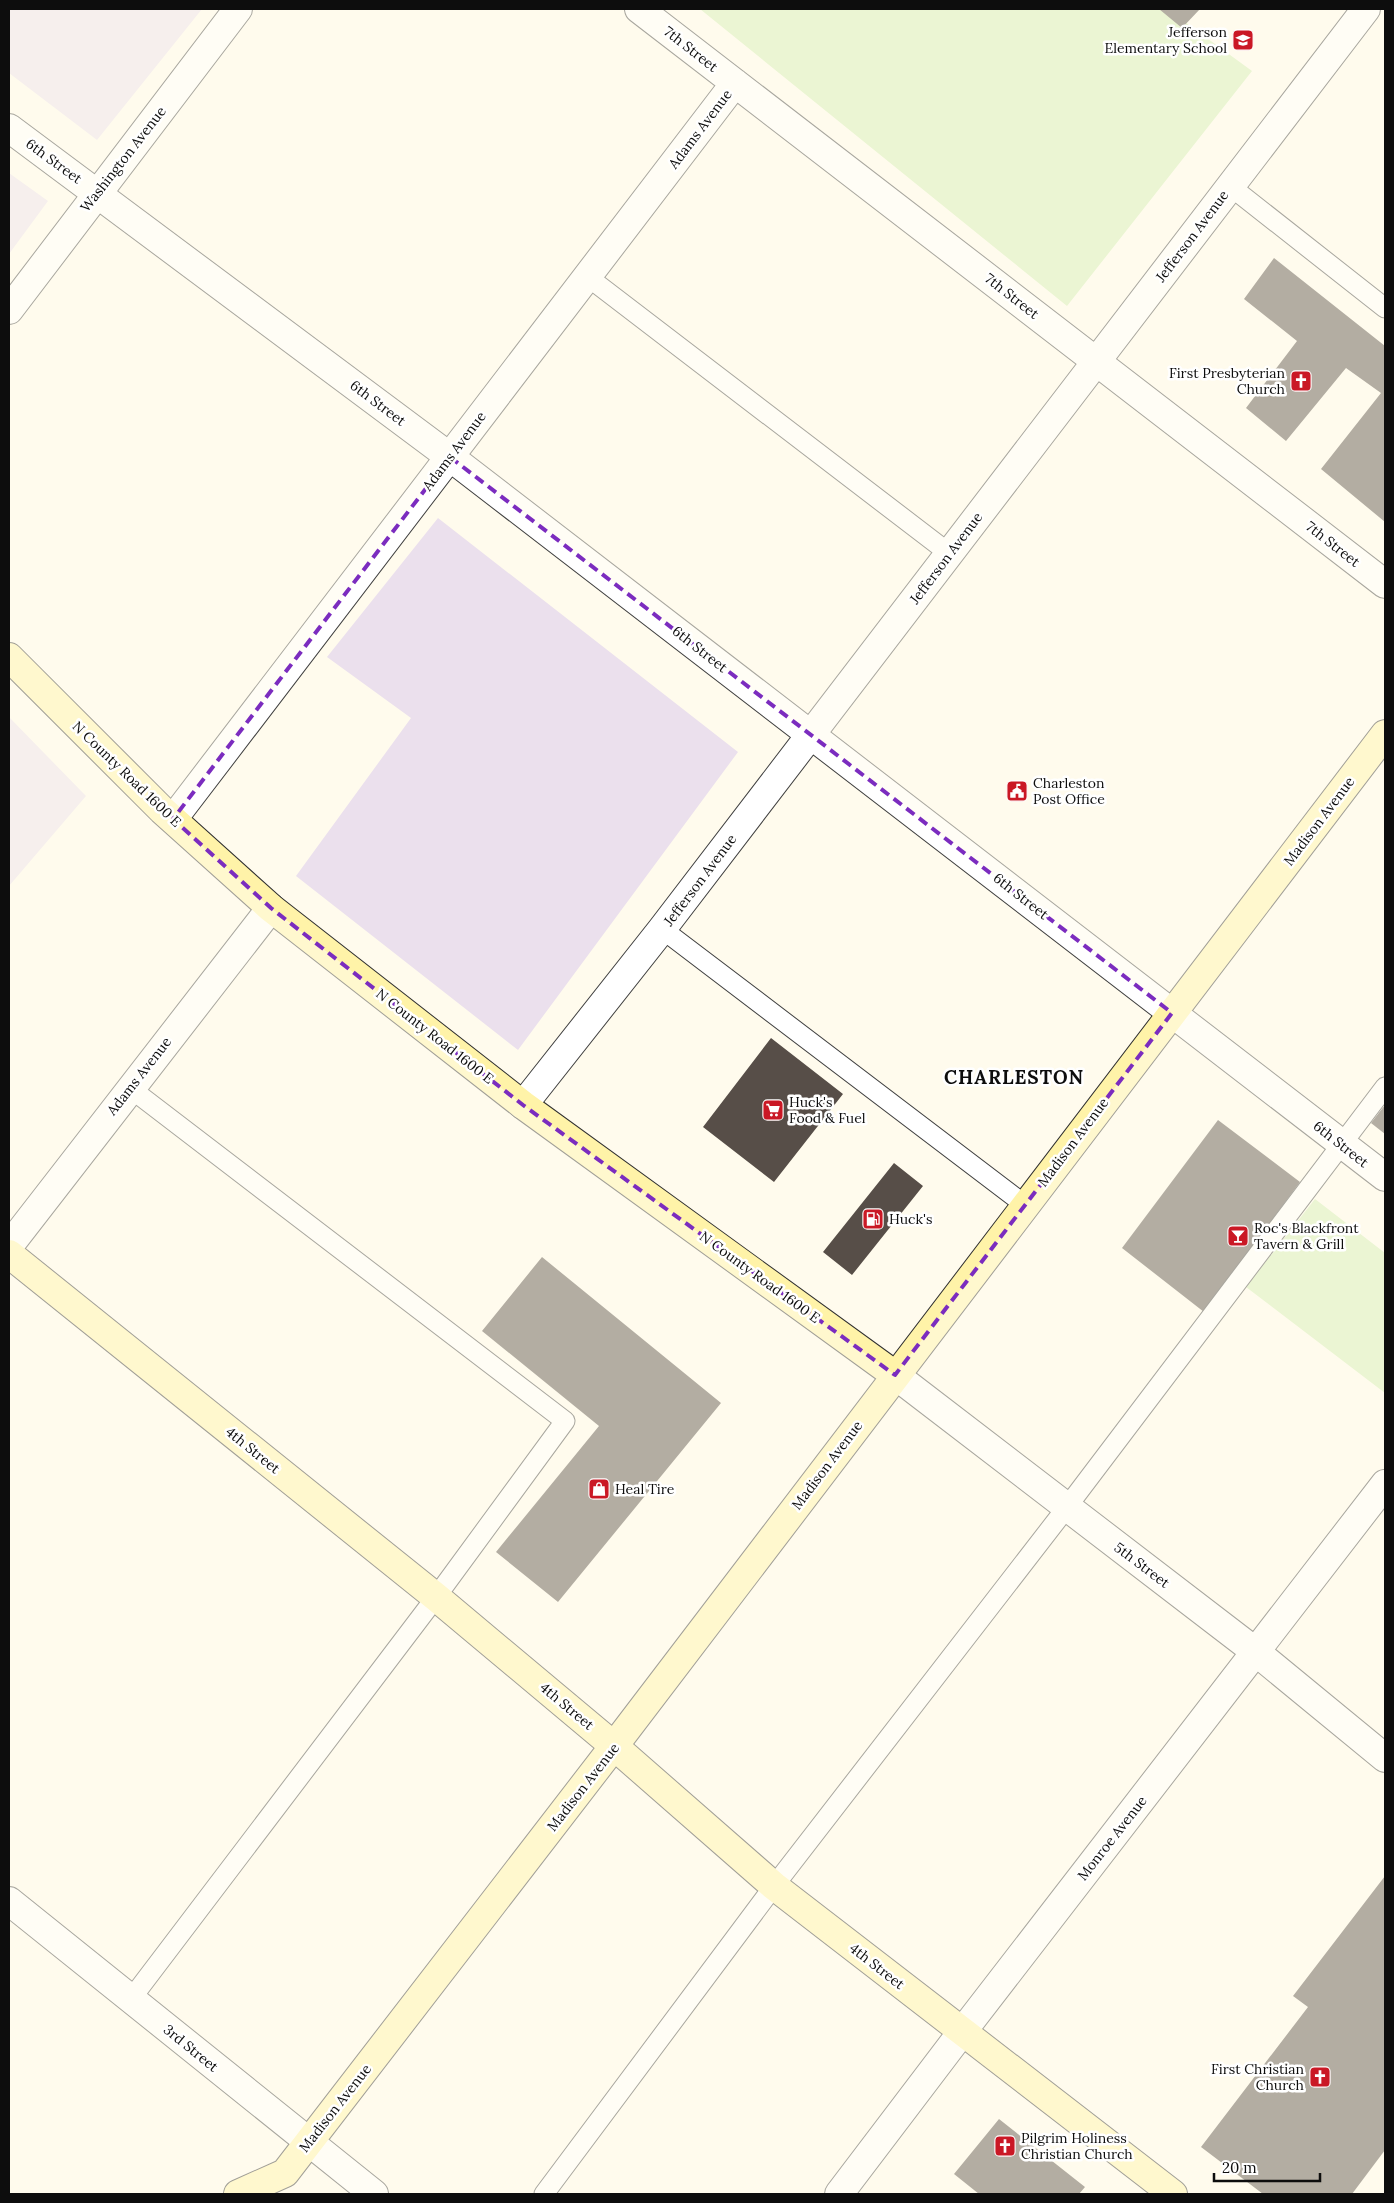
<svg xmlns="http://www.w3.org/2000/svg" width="1394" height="2203" viewBox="0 0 1394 2203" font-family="Lora,serif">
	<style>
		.industrial { fill: #ebe0ed }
		.green { fill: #d2edb3 }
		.building { fill: #574e48 }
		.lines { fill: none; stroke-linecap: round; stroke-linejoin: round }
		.lane-casing { stroke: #404040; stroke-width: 21 }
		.street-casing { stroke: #404040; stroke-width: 30 }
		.secondary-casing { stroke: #2f2f2f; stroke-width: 30 }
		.lane { stroke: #fff; stroke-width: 19 }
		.street { stroke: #fff; stroke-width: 28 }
		.secondary { stroke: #fff3a8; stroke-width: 28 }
		.marked { fill: none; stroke: #7b2cbf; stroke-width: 4; stroke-dasharray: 10 6; stroke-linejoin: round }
		.labels { text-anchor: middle; stroke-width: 5; stroke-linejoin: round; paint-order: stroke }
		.poi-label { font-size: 14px; fill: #0d0d0d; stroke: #fff; text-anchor: start }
		.street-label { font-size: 14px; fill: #0d0d0d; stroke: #fff }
		.district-label { font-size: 19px; font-weight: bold; letter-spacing: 1px; fill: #0d0d0d; stroke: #fff }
	</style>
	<rect width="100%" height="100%" fill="#fffbed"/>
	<path class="industrial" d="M9 9H202L97 140 9 73Z
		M9 173 48 201 9 254Z
		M438 518 738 752 518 1050 296 876 411 718 327 657Z
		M9 717 86 796 9 886Z"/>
	<path class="green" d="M700 9H1167L1252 71 1067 306Z
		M1315 1199 1385 1253V1393L1246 1287Z"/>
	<path class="building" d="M1159 9H1200L1182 28Z
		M1274 258 1385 346V522L1321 469 1381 393 1346 368 1286 441 1246 408 1297 341 1244 299Z
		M771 1038 843 1094 774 1182 703 1127Z
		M1385 1105V1134L1371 1123Z
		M1218 1120 1300 1182 1204 1312 1122 1248Z
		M894 1163 923 1186 852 1275 823 1252Z
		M542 1257 721 1403 558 1602 496 1552 599 1426 482 1331Z
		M1385 1876V2150L1352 2194H1263L1201 2147 1308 2007 1293 1996Z
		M999 2119 1085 2187 1079 2194H979L954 2174Z"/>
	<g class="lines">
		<g class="lane-casing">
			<path id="lane" d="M1230 186 1385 308
				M588 277 950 554
				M662 929 1025 1205
				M130 1088 565 1421 436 1597 131 1999
				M544 2194 774 1886 1067 1507 1385 1087"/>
		</g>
		<g class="street-casing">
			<path id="street" d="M639 9 1385 584
				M9 128 450 457 1385 1177
				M9 310 238 9
				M173 819 735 83
				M523 1105 662 929 1366 9
				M9 1246 271 908
				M895 1375 1256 1652 1385 1758
				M9 1901 374 2194
				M839 2194 962 2032 1385 1484"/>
		</g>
		<g class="secondary-casing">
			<path id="secondary" d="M9 657 162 810 271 908 523 1105 895 1375
				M9 1254 436 1597 614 1746 774 1886 1173 2194
				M238 2194 285 2173 614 1746 1385 734"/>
		</g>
		<use href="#lane" class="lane"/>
		<use href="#street" class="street"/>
		<use href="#secondary" class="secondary"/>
	</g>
	<path d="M0 0H1394V2203H0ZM450 457 1172 1013 895 1375 523 1105 271 908 173 819Z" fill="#fffbed" fill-opacity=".55" fill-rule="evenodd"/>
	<path class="marked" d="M450 457 1172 1013 895 1375 523 1105 271 908 173 819Z"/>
	<defs>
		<g id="school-square" transform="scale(1.125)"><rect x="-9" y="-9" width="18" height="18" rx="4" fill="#ca1825" stroke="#fff"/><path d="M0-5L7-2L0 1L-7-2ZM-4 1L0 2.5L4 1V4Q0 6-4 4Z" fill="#fff"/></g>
		<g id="church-square" transform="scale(1.125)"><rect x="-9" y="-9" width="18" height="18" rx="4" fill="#ca1825" stroke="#fff"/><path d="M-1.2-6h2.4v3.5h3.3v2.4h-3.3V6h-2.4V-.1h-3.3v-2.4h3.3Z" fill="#fff"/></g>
		<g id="civic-square" transform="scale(1.125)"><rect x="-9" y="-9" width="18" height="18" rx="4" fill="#ca1825" stroke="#fff"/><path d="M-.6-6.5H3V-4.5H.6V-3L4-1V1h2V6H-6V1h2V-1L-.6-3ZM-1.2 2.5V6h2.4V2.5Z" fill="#fff"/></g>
		<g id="supermarket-square" transform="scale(1.125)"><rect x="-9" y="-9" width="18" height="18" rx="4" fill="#ca1825" stroke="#fff"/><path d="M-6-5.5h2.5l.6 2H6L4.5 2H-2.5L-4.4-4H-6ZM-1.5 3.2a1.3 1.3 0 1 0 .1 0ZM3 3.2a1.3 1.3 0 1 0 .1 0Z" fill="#fff"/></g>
		<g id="fuel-square" transform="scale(1.125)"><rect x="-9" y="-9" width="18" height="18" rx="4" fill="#ca1825" stroke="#fff"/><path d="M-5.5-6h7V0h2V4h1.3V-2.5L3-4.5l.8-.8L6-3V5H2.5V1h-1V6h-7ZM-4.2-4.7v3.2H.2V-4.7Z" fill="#fff"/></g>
		<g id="bar-square" transform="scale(1.125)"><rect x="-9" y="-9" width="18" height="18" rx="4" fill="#ca1825" stroke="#fff"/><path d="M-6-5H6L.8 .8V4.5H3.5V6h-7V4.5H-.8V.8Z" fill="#fff"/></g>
		<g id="shop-square" transform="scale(1.125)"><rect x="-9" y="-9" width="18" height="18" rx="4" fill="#ca1825" stroke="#fff"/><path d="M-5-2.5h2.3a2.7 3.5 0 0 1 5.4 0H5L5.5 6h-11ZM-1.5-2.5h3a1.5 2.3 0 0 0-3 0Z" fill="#fff"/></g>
	</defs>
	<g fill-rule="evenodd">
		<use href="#school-square" x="1243" y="40"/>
		<use href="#church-square" x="1301" y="381"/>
		<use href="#civic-square" x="1017" y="791"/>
		<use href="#supermarket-square" x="773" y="1110"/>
		<use href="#fuel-square" x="873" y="1219"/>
		<use href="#bar-square" x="1238" y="1236"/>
		<use href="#shop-square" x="599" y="1489"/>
		<use href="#church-square" x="1320" y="2077"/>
		<use href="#church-square" x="1005" y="2146"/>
	</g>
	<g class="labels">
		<g class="poi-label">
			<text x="1227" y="37" text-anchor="end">Jefferson<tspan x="1227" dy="16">Elementary School</tspan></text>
			<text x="1285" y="378" text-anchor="end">First Presbyterian<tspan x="1285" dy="16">Church</tspan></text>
			<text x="1033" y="788">Charleston<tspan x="1033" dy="16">Post Office</tspan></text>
			<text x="789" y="1107">Huck's<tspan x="789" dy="16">Food &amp; Fuel</tspan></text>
			<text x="889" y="1224">Huck's</text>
			<text x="1254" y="1233">Roc's Blackfront<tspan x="1254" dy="16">Tavern &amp; Grill</tspan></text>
			<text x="615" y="1494">Heal Tire</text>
			<text x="1304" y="2074" text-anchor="end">First Christian<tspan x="1304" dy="16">Church</tspan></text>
			<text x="1021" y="2143">Pilgrim Holiness<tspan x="1021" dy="16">Christian Church</tspan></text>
		</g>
		<g class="street-label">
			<text transform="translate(691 49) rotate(38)" y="5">7th Street</text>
			<text transform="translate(700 129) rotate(-53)" y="5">Adams Avenue</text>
			<text transform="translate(123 159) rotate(-52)" y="5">Washington Avenue</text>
			<text transform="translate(54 161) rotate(36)" y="5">6th Street</text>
			<text transform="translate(1192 236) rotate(-53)" y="5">Jefferson Avenue</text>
			<text transform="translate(1012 296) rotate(38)" y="5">7th Street</text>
			<text transform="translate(378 403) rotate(37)" y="5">6th Street</text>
			<text transform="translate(454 451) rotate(-53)" y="5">Adams Avenue</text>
			<text transform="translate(1333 544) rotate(38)" y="5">7th Street</text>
			<text transform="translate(946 558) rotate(-53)" y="5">Jefferson Avenue</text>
			<text transform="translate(700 649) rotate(38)" y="5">6th Street</text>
			<text transform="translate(127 774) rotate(44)" y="5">N County Road 1600 E</text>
			<text transform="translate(1319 821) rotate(-53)" y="5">Madison Avenue</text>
			<text transform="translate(700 880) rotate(-53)" y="5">Jefferson Avenue</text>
			<text transform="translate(1021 896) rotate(38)" y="5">6th Street</text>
			<text transform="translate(435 1036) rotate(38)" y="5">N County Road 1600 E</text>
			<text transform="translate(139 1076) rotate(-52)" y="5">Adams Avenue</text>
			<text transform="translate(1073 1142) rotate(-53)" y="5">Madison Avenue</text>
			<text transform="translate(1341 1144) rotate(38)" y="5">6th Street</text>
			<text transform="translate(760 1277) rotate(36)" y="5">N County Road 1600 E</text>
			<text transform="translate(253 1450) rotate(39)" y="5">4th Street</text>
			<text transform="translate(827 1465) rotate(-53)" y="5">Madison Avenue</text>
			<text transform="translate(1142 1565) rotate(37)" y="5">5th Street</text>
			<text transform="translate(567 1706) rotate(40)" y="5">4th Street</text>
			<text transform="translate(583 1787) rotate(-52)" y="5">Madison Avenue</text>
			<text transform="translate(1112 1838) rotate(-52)" y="5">Monroe Avenue</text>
			<text transform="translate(877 1966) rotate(38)" y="5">4th Street</text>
			<text transform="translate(191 2048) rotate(39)" y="5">3rd Street</text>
			<text transform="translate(335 2108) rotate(-52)" y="5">Madison Avenue</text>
		</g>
		<g class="district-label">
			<text x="1014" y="1084">CHARLESTON</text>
		</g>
	</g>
	<rect width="1394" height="2203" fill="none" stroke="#0d0d0d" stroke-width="20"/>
	<path d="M1214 2173v8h106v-8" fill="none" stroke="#0d0d0d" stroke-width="2.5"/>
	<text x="1222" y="2173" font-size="15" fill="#0d0d0d" stroke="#ffffff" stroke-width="4" paint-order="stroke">20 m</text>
</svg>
